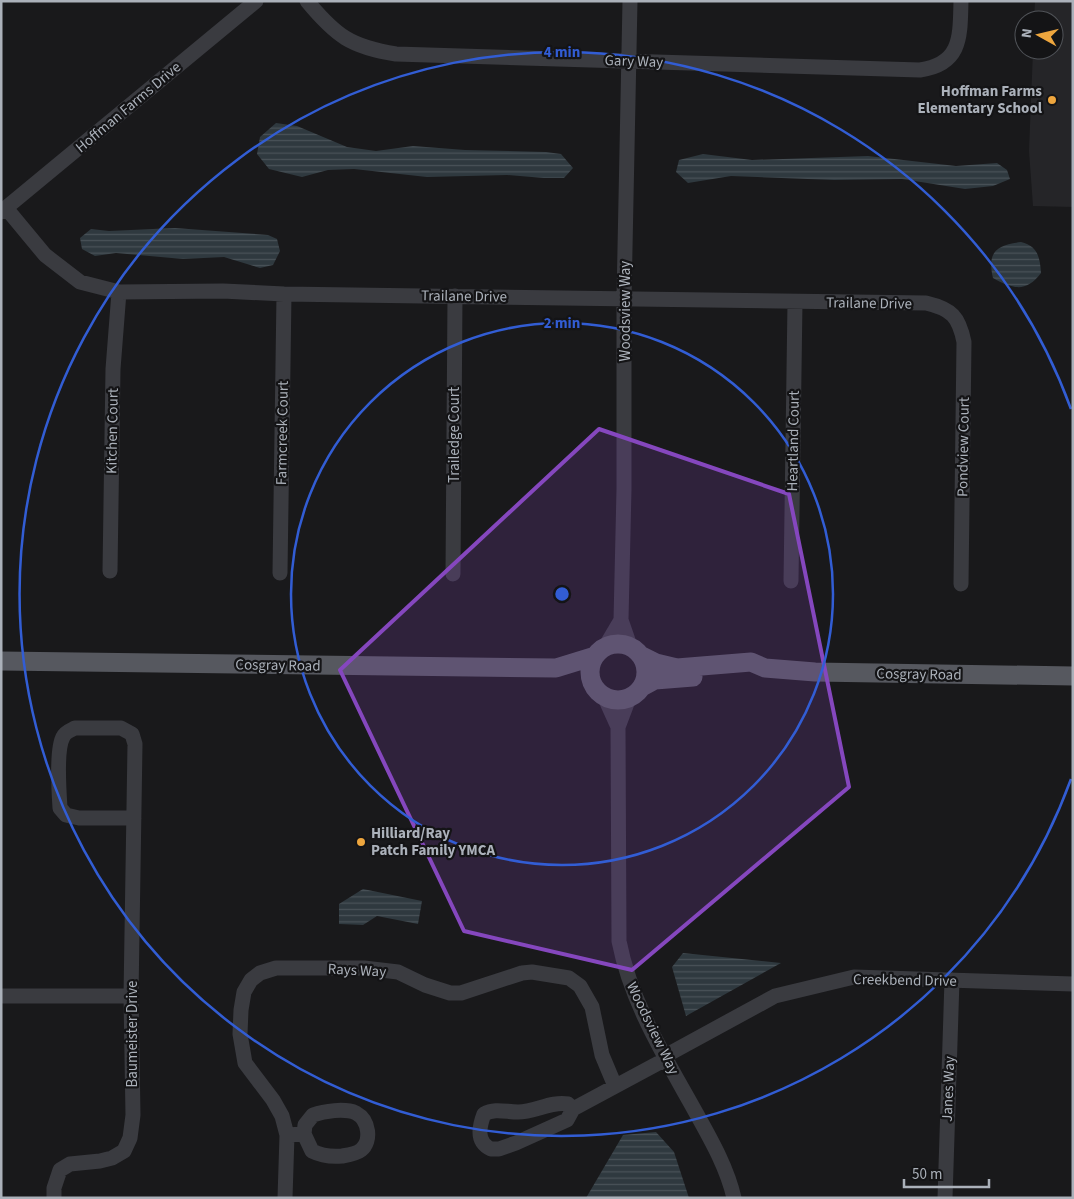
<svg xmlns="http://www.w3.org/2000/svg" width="1074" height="1199" viewBox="0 0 1074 1199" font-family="'Source Sans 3',sans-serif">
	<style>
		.built { fill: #252528 }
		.water { fill: url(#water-rules) }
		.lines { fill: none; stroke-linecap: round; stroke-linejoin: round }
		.minor { stroke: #3a3b40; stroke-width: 15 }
		.major { stroke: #56585f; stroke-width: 19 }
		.marked { fill: #8547be; fill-opacity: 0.2; stroke: #8547be; stroke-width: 4; stroke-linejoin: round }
		.ring { fill: none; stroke: #325dd4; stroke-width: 2.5 }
		.poi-dot { fill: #eea63e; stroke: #141416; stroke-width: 2 }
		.labels { text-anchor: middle; stroke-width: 4.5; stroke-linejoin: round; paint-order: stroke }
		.street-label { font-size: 15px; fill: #abb1ba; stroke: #141416 }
		.poi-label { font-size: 15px; font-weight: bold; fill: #abb1ba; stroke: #141416; text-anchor: end }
		.centre { fill: #325dd4; stroke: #141416; stroke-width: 2.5 }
		.ring-label { font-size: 15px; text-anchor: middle; font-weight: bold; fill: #325dd4; stroke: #141416; stroke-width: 4.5; stroke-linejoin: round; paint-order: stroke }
	</style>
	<defs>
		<pattern id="water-rules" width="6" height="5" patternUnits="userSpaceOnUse" patternTransform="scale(1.25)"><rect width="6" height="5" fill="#2f393f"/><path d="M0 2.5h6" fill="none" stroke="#4a5359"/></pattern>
	</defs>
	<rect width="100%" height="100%" fill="#19191b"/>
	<path class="built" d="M1035 1H1073V207L1033 206 1029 151 1033 50H1054V20H1034Z"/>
	<path class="water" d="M276 123 297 126 347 147 376 151 413 146 465 150 546 152 561 154 573 168 564 178H544L507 175 427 177 354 169 328 170 302 177 269 169 257 154 260 137Z
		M703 154 752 160 868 156 956 166 997 163 1007 170 1010 179 993 186 965 189 902 179 834 180 731 176 688 183 676 172 679 160Z
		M175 228 268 235 277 239 280 251 273 265 260 268 224 257 183 259 116 253 95 256 82 249 80 238 91 229 109 231Z
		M1021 242C1038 246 1040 258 1041 273 1026 293 1013 289 993 278 987 252 996 245 1021 242Z
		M363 889 422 901 418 924 377 916 363 925 339 924V904Z
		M683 953 781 963 686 1016 672 967Z
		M656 1132 674 1152 689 1198H586L623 1135Z"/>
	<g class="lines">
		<path class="minor" d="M307 1C336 36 351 47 396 54L920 70C962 64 960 36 961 1
			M630 1 624 298V489L621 620 630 646
			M6 208 45 255 80 282 119 292 223 291 284 294 926 303C952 309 959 317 964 342L961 584
			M1 212 256 1
			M110 571 113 369 119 292
			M280 573 284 294
			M453 574 455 296
			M791 581 795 302
			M605 647 621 620
			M604 696 618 727
			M629 698 618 727 619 941C631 1003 665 1057 695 1111 710 1138 727 1167 734 1198
			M1 996H131
			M665 1056 775 996 854 977 1073 984
			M573 1109 568 1104C551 1101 535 1112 518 1112 506 1112 495 1108 484 1114 479 1127 476 1142 491 1149H499L516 1143 567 1120 573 1109 666 1059
			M287 1135 304 1134 305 1125 313 1115C324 1111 345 1108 356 1113 369 1120 372 1141 361 1150 356 1154 348 1155 342 1156 331 1157 322 1156 312 1151L304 1134
			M54 1198V1188L60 1170 70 1164 100 1161 112 1158 124 1151 130 1138 133 1115 131 996 135 744 132 734 121 728H75C71 730 65 732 63 737 56 749 59 793 60 808L66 815 79 818H134
			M285 1198 287 1135 282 1116 273 1100 245 1063 240 1034 241 1010 244 992 251 980 260 973 276 968H364L398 972 425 985 450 993H461L522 973 532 972 569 978 580 986 592 1007 602 1055 615 1086
			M945 1198 952 980"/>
		<path class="major" d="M590 672a28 28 0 1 1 56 0a28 28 0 1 1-56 0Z
			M642 656 656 663 677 668 751 662 765 668 815 672 1073 676
			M1 661 556 668 595 656
			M642 687 655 680 693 677"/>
	</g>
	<path class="marked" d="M599 429 789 494 849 787 632 970 464 931 340 670Z"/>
	<g class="ring">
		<circle cx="562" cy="594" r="271"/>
		<path d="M1071 779A542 542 0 1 1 1071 409"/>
	</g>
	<g class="poi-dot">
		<circle cx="1052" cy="100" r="5"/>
		<circle cx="361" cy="842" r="5"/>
	</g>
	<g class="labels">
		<g class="street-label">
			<text transform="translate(634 61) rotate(2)" y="5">Gary Way</text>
			<text transform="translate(128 107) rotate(-40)" y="5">Hoffman Farms Drive</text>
			<text transform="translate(464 296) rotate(1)" y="5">Trailane Drive</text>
			<text transform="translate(869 303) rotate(1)" y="5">Trailane Drive</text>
			<text transform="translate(625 311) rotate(-90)" y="5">Woodsview Way</text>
			<text transform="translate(112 431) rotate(-89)" y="5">Kitchen Court</text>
			<text transform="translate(282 433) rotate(-89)" y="5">Farmcreek Court</text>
			<text transform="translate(454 435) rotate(-90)" y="5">Trailedge Court</text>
			<text transform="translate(793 441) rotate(-89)" y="5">Heartland Court</text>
			<text transform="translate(963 447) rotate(-89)" y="5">Pondview Court</text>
			<text transform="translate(278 665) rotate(1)" y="5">Cosgray Road</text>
			<text transform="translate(919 674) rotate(1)" y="5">Cosgray Road</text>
			<text transform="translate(357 970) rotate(3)" y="5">Rays Way</text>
			<text transform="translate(905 980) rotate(1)" y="5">Creekbend Drive</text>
			<text transform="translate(653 1028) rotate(64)" y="5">Woodsview Way</text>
			<text transform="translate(132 1034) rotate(-90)" y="5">Baumeister Drive</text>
			<text transform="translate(948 1089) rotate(-88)" y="5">Janes Way</text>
		</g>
		<g class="poi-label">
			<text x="1042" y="96">Hoffman Farms<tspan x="1042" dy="17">Elementary School</tspan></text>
			<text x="371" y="838" text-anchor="start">Hilliard/Ray<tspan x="371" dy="17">Patch Family YMCA</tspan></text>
		</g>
	</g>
	<circle cx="562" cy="594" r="8" class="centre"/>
	<g class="ring-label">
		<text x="562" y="57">4 min</text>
		<text x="562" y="328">2 min</text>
	</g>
	<rect width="1074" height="1199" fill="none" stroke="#abb1ba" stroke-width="5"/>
	<g transform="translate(1039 35) rotate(278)"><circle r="24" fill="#141416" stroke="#505358"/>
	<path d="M0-4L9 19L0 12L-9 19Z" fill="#eea63e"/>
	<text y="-8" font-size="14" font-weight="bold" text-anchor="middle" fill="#abb1ba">N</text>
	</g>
	<path d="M904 1179v8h85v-8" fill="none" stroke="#abb1ba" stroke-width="2.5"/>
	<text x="912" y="1179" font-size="15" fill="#abb1ba" stroke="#141416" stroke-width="4" paint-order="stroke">50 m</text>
</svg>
